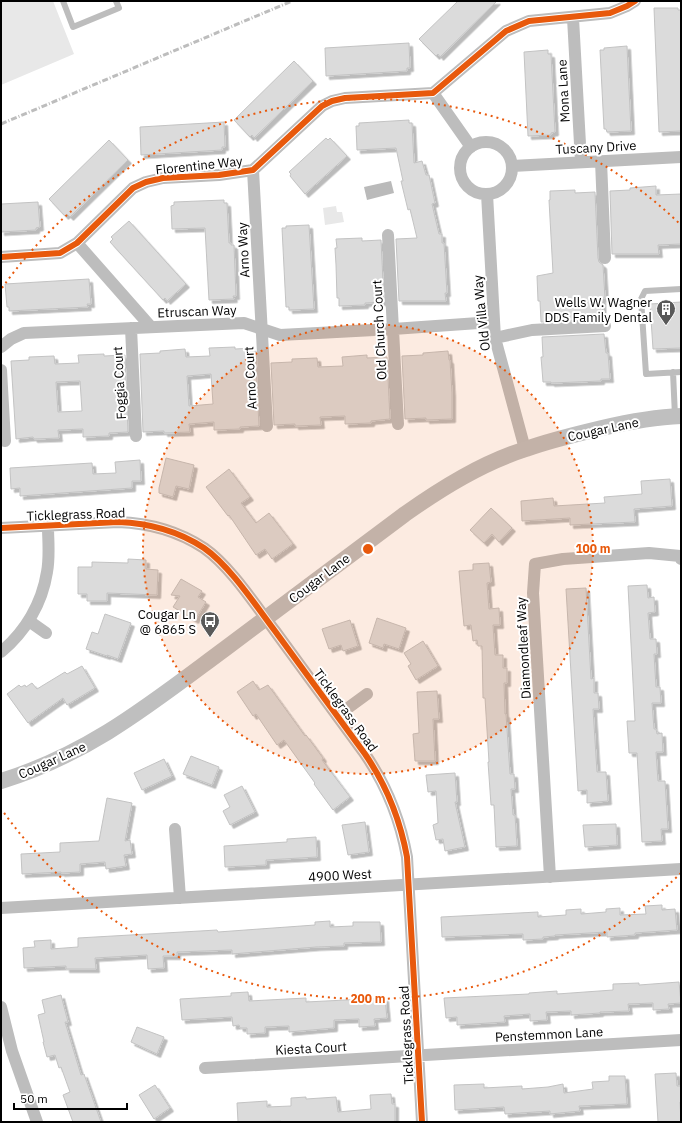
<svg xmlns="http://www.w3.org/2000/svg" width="682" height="1123" viewBox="0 0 682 1123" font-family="'IBM Plex Sans',sans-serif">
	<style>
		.green { fill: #e8e8e8 }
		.water { fill: #bababa }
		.building { fill: #dbdbdb; stroke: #c3c3c3; fill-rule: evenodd; filter: url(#shadow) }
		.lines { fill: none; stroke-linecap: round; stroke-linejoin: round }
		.lane { stroke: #bdbdbd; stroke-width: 6 }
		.street { stroke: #bdbdbd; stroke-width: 12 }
		.secondary { stroke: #bfbfbf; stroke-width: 16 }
		.rail { stroke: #bdbdbd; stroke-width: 3; stroke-dasharray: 6 2 1 2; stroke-linecap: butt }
		.cycleway-casing { stroke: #fff; stroke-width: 8 }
		.cycleway { stroke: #e8590c; stroke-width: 6 }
		.ring { fill: none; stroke: #e8590c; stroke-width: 2; stroke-dasharray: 2 4 }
		.labels { text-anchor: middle; stroke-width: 4; stroke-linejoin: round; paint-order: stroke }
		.street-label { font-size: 13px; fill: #000; stroke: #fff }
		.poi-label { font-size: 13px; fill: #000; stroke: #fff; text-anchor: end }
		.centre { fill: #e8590c; stroke: #fff; stroke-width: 2 }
		.ring-label { font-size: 12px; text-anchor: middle; font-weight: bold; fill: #e8590c; stroke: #fff; stroke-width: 4; stroke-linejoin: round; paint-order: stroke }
	</style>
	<defs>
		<filter id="shadow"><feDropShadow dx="3.5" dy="3.5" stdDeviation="0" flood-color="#0004"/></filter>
	</defs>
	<rect width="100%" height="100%" fill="#fff"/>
	<path class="green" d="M1 1H53L74 54 1 85Z
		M336 206 337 212H342L344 222 325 225 323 208Z"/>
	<path class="water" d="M391 181 394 193 367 200 364 187Z"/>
	<path class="building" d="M458 1H497L440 57 438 54 436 56 419 39Z
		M654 8H678V10H681V131L659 132Z
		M409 43 410 68H407V71L326 76 325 48Z
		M627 46 631 131 607 132 606 129H604L600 50H604V48Z
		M548 50V54H551L555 132 551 133V135L528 136 524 52Z
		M294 61 313 81 254 138 252 135 250 137 234 120Z
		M409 120V123H412L414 163 422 161 426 175H429L435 203 432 204 439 234H442V243H444L447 293H445L446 301H399L396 239 417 238 410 209 408 210 401 181H403L396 148 357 150 356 126H359V123Z
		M224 122 225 147H222V150L141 155 140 127Z
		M326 138 328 140 330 138 347 156 305 194 290 176 291 174 289 172Z
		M109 140 128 160 70 217 67 214 65 216 49 199Z
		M656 186V195L681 194V244L658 245 659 254H612L610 191 630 190V188Z
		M575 190V193L595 192 598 258 599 262 603 265 605 298H602L603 319 541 322 540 301H538L537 276 553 273 549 200H550V191Z
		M224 200V203H227L229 243H231V245H234L236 296H233L234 299 209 300 205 228 172 229 171 206 174 205V202Z
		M38 202 40 227 36 228V230L1 232V204Z
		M129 221 186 284 167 301 165 298 163 300 110 242 113 239 111 237Z
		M309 225 314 309 289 310V307H286L282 228H286V226Z
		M362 238V241L381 240 384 302 365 303V305L339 306V298H337L336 265 335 248H337L336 239Z
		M89 279 91 304H87L88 307 9 311V307H7L5 284Z
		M681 302V348L653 349 650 304Z
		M604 334 606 353H608L610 379H601V381L551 383V382H543L541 357H543L542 337Z
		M235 347V349L253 348 254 364H256L259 426 240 427V429L214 430V422L189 424 190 432 164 433V431L143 432 140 354 160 353V351L185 349 186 357 210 356 209 348ZM211 374 213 404 189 406 187 376Z
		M448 351 449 360H450L452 393V419L426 420V418L405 419 402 356 423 355V353Z
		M104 354V356L125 355 128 432 109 433V436L83 437V429L60 430H58L59 438 34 439 33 437 16 439 11 361 29 360V357L54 356 55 364 79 363 78 355ZM80 381 82 411 58 412 56 382Z
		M367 355V358L387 357 390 419 371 421V423L345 424V416L320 417 321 425 295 426V424L274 425 271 363 292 362V359L317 358 318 367 343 366 342 357Z
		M166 458 194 465 189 489 176 486 173 497 159 493V488Z
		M140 460 141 481H132V488L20 496V488L11 489 10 468 92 463 93 474 116 473 115 462Z
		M229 469 250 497 241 503 256 523 269 513 293 544 272 559 265 549 256 555 229 515 228 516 206 487Z
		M670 479 672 506 634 509 635 522 570 525V518L522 521 521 501 553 498 554 506 605 503 604 497 642 494 641 481Z
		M491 508 512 528 499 542 492 534 484 543 470 530Z
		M128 559 146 560V569L158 570 157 595 107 593V601H87V594H78V567H92V562L128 563Z
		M489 563 491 582 487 583 489 609 499 608 500 625H493L495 655H503V668H507V683H504L505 714H506L510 774H514L515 789H511L513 815H515L517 846 496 847 494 805H491L488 762H489L485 698H483L482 646H478L477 640 473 641 471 625 464 626 461 595 459 571 473 570V564Z
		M181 579 202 591 198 597 206 602 195 620 173 607 180 596 171 595Z
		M647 585 648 598 654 597 655 612 648 613 650 639H656L657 654H654L656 687H660L661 703H652L654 729H656L657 734 662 733 663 752H656L658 781H665L668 829H661L662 841 642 842 637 753H629L627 721H635L628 586Z
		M586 588 591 679 594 678V693H598L599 709H593L597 772H606L608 801 587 803V790L578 791 566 589Z
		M105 614 131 623 118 659 107 655V656L86 649 92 632 98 634Z
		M377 618 406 628 399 649 384 644 383 648 369 643Z
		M350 620 358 646 343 651 341 645 329 649 322 629Z
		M423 641 438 666 416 680 408 666 411 664 404 653Z
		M82 666 95 688 67 705 63 698 28 723 7 694 19 685 21 687 25 685 26 687 32 683 37 689 65 672 67 674Z
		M253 681 259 690 268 685 305 736 306 735 323 758 322 760 350 797 333 810 314 784 315 783 284 740 277 745 256 714 253 716 237 692Z
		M437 691 439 719H433L435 761H415L413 734 419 733 417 692Z
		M191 756 219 767 212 785 183 774Z
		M164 759 172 776 142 790 134 773Z
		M455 773 457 802H455L465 847 445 851 443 839 436 840 433 825 438 823 436 791 428 792 426 775Z
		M242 786 255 812 230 825 223 811 230 807 224 795Z
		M107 798 132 803 125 841 130 840 132 854 124 855 126 866 106 869 105 862 80 864V872L61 873V872L22 874 21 854 60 852V843L99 841Z
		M365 822 369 852 348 855 342 825Z
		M616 824 617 845 585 847 583 825Z
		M316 837 317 857 266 860V865L225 867 224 846 287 842V839Z
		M662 905V910L675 909 677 930 635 933V935L607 937V932L555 935V936L543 937V939L523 940V934L442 937 441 917 538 912V917L566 915V910L581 909V914L606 912V909L620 908V915L646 914 645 906Z
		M330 921V927L353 926V922H380L381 942 344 943V946L316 947 232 954V950L177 952V956H163L164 968 148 969 147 955 95 958 96 969H66V966L24 968 23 948 35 947 34 941 51 940V949L78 947V938L217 930 218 932 315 925V922Z
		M679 982 681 1003 668 1004 669 1009 653 1010V1003L628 1004 629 1011 600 1012V1013L571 1015V1011L546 1012 547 1020 530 1021V1014L504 1016 505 1022 457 1025V1017L446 1018 444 998 529 994V993L557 991V994L613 990V984L639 983V985Z
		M248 992 249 1001 306 998V1002L385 998 387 1018 374 1019 375 1026 359 1027V1019L334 1020V1028L289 1032V1026L265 1027V1033L247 1034V1028H240L239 1025 233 1026 232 1017 182 1020 180 999 231 996V993Z
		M61 995 68 1022H65L81 1075 84 1074 101 1122H73L63 1095 70 1092 61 1067 59 1068 55 1055 47 1057 43 1042H44L38 1015 45 1013 42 1000Z
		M137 1027 164 1037 157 1054 131 1042Z
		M676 1073 677 1086H681V1102H680L681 1122H658L655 1074Z
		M609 1076H625L627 1104 579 1106 580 1111 550 1114V1111L505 1114 504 1107 455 1110 454 1085 484 1084V1088L522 1086V1089L548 1087 563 1084 564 1093 593 1089 592 1082 609 1081Z
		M155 1085 170 1108 154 1119 139 1095Z
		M391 1094 392 1104H395V1121L393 1122H281V1121L238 1122 237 1103 267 1101V1107L291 1106V1098L306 1097V1099L336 1097 338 1112 371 1109 370 1095Z"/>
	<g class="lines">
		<path class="lane" d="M63 1 73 27 119 8 116 1
			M681 289 645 291 641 299 646 374 681 372
			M673 372 675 416"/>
		<path class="street" d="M573 18 581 162
			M433 93 471 147
			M460 168a26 26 0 1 1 52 0a26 26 0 1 1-52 0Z
			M601 161 605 258
			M512 166 681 157
			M253 170 267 426
			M487 194 495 338 525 449
			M388 235 398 424
			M77 243 151 327
			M1 257 60 253 77 243 133 188 146 182 163 178 219 175 253 170 322 106 332 101 345 98 433 93 506 31 529 21 610 13 627 6 635 1
			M131 328 136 436
			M495 338 532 330 605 326
			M1 347 11 339 24 333 244 323 280 335 393 329 493 322
			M1 370 5 441
			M1 528 118 522C149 523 178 531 204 548 230 566 256 606 275 631 305 672 335 713 365 754 387 786 400 819 407 857L422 1122
			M29 621 46 633
			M1 652C25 632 42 604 47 572 50 556 48 541 48 526
			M337 716 367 694
			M175 829 180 898
			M550 877 533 593 535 564 563 559 649 553 680 556 681 559
			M1 908 681 869
			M1 1007 12 1051 37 1122
			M205 1068 681 1040"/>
		<path class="secondary" d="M1 781C90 754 153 702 226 648 286 603 345 559 405 514 442 488 482 463 526 449 551 440 577 434 602 428 628 422 655 417 681 416"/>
		<path class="rail" d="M1 124 292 1"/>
		<g class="cycleway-casing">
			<path id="cycleway" d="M1 257 60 253 77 243 133 188 146 182 163 178 219 175 253 170 322 106 332 101 345 98 433 93 506 31 529 21 610 13 627 6 635 1
				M1 528 118 522C149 523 178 531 204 548 230 566 256 606 275 631 305 672 335 713 365 754 387 786 400 819 407 857L422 1122"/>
		</g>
		<use href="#cycleway" class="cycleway"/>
	</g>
	<circle cx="368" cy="549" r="225" fill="#e8590c" fill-opacity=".12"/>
	<g class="ring">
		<circle cx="368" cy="549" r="225"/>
		<path d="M681 873A450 450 0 0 1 2 810M2 288A450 450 0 0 1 681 225"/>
	</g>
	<defs>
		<g id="building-pin" transform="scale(1)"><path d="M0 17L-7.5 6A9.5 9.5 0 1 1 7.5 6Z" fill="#595959" stroke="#fff"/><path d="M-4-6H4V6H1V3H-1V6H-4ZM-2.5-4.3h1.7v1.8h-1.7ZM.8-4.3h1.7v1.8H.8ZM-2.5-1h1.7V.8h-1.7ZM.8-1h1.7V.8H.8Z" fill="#fff"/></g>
		<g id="bus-pin" transform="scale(1)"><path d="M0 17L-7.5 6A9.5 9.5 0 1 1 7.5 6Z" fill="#595959" stroke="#fff"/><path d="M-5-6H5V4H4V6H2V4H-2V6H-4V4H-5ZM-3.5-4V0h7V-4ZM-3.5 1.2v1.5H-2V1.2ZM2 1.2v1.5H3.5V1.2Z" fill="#fff"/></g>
	</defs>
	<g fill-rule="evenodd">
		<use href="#building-pin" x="666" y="309"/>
		<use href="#bus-pin" x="210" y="621"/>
	</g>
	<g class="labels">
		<g class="street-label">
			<text transform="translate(563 91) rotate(-93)" y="5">Mona Lane</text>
			<text transform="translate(596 147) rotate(-3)" y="5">Tuscany Drive</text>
			<text transform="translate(199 165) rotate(-6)" y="5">Florentine Way</text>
			<text transform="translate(243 250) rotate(-93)" y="5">Arno Way</text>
			<text transform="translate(197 311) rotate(-2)" y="5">Etruscan Way</text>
			<text transform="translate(481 313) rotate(-96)" y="5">Old Villa Way</text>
			<text transform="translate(379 330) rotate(-93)" y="5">Old Church Court</text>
			<text transform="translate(250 378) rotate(-93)" y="5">Arno Court</text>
			<text transform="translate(119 383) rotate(-93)" y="5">Foggia Court</text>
			<text transform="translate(603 429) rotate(-12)" y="5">Cougar Lane</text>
			<text transform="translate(76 514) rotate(-2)" y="5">Ticklegrass Road</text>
			<text transform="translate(319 578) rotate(-37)" y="5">Cougar Lane</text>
			<text transform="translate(523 648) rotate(-93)" y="5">Diamondleaf Way</text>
			<text transform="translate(346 710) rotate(54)" y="5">Ticklegrass Road</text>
			<text transform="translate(52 760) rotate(-24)" y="5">Cougar Lane</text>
			<text transform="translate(340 875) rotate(-3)" y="5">4900 West</text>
			<text transform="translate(549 1034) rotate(-3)" y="5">Penstemmon Lane</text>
			<text transform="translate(406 1035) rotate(-93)" y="5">Ticklegrass Road</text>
			<text transform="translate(311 1048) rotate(-3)" y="5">Kiesta Court</text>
		</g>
		<g class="poi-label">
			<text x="652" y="307">Wells W. Wagner<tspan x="652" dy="15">DDS Family Dental</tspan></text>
			<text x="196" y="619">Cougar Ln<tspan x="196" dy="15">@ 6865 S</tspan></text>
		</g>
	</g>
	<circle cx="368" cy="549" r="6" class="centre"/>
	<g class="ring-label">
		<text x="593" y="553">100 m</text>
		<text x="368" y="1003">200 m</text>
	</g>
	<rect width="682" height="1123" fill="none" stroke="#000000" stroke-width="4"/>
	<path d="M14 1103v6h113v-6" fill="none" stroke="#000000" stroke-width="2"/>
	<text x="20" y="1103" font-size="12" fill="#000000" stroke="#ffffff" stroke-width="3" paint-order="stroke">50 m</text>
</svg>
